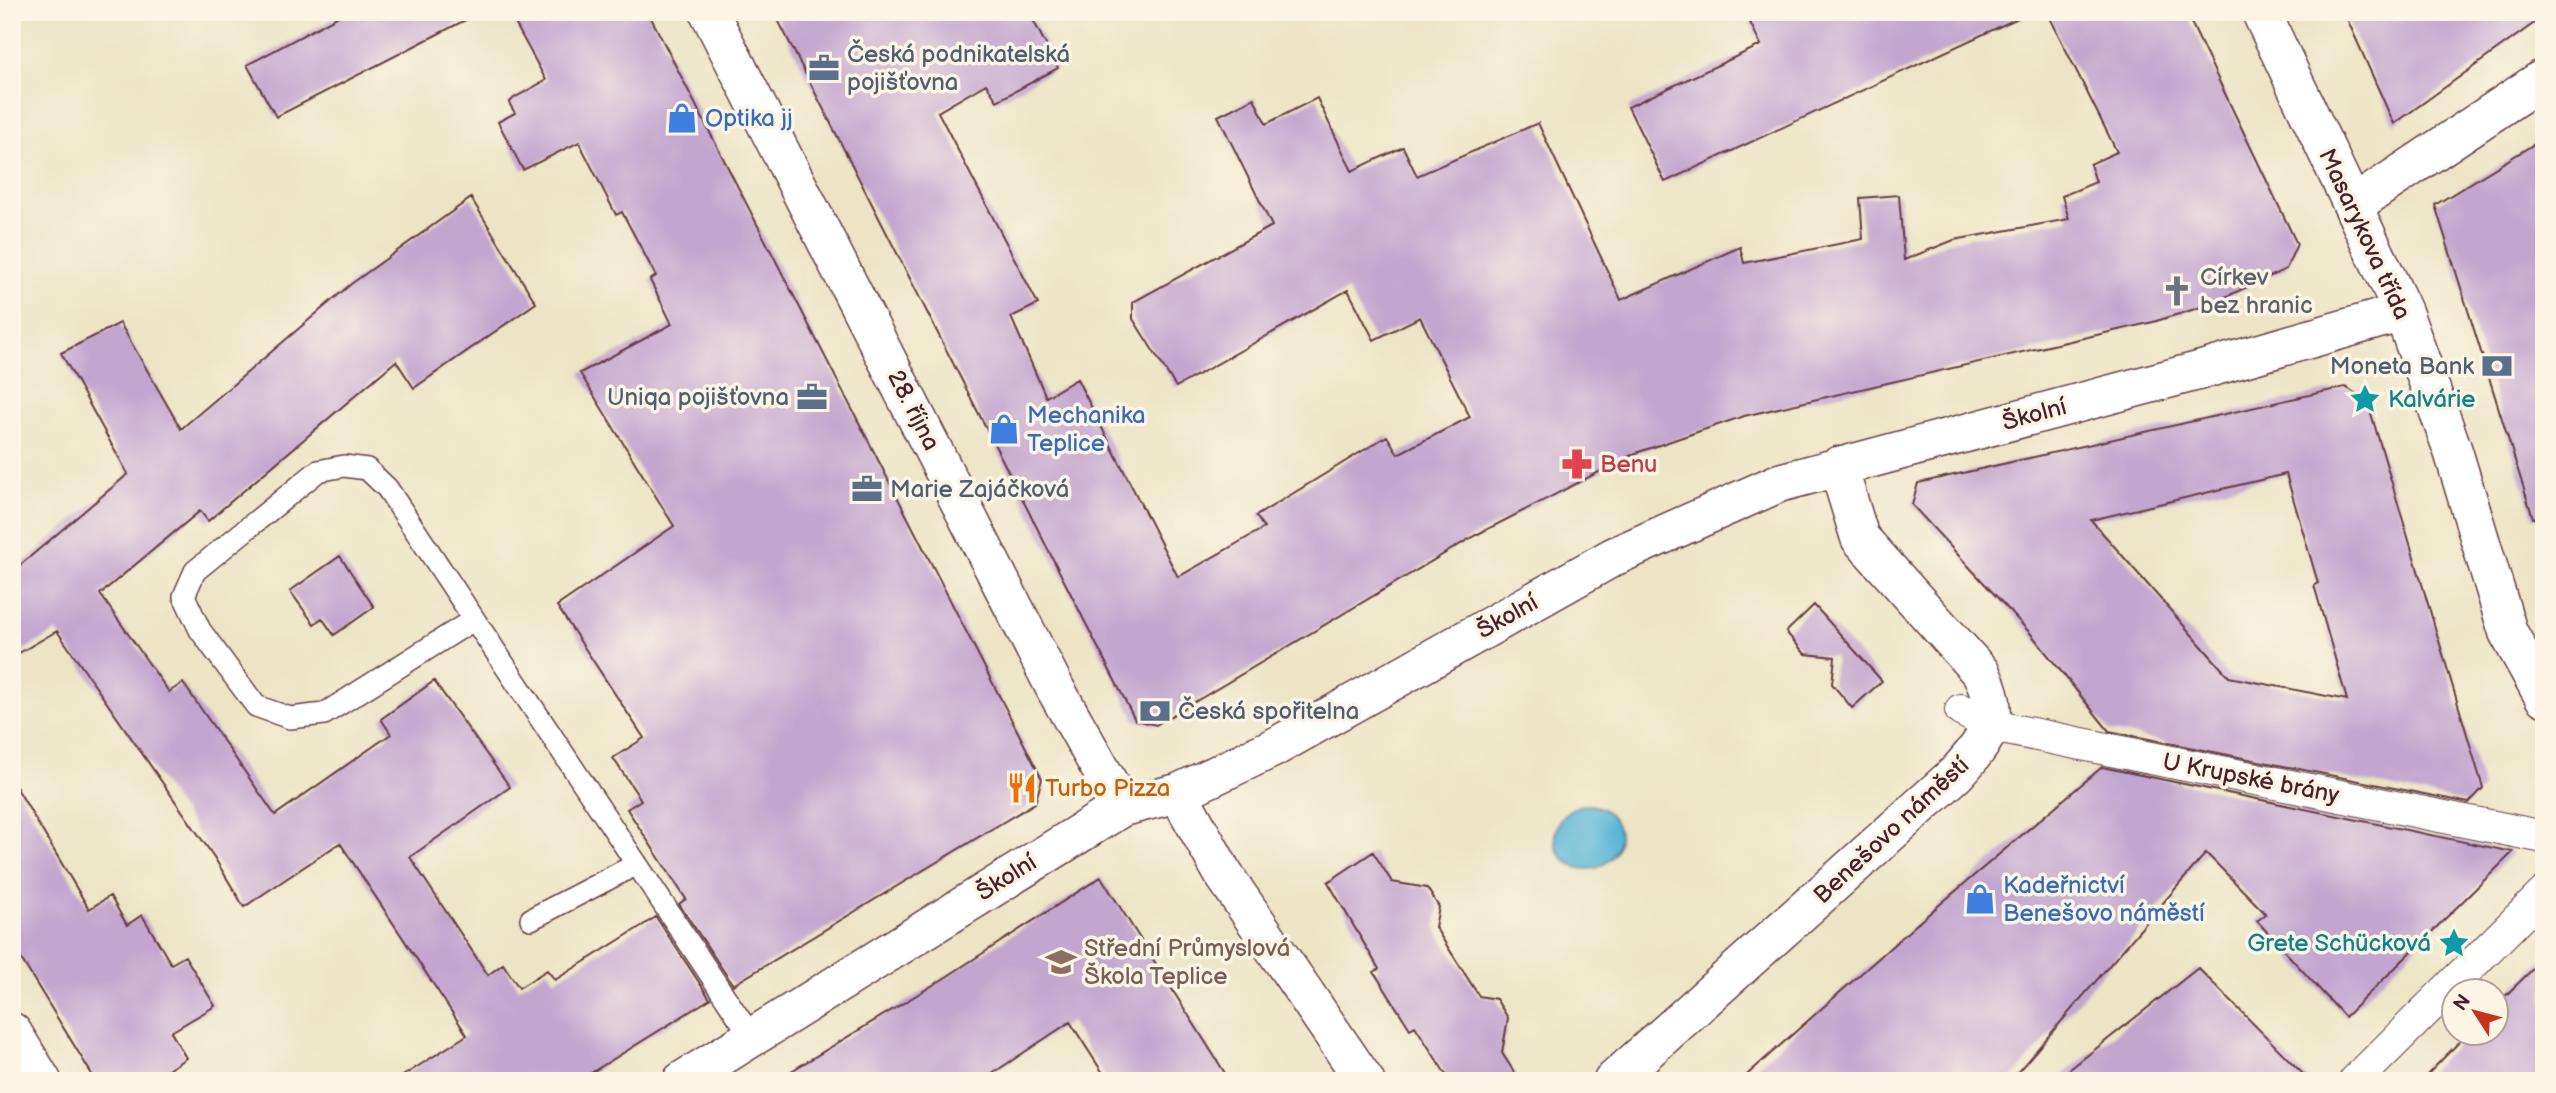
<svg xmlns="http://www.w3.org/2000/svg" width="2556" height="1093" viewBox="0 0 2556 1093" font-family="'Balsamiq Sans',sans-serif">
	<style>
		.water { fill: #57b6d6; stroke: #506a80; stroke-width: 2 }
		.building { fill: #c2a6cf; fill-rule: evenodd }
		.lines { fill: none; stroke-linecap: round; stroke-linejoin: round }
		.service-casing { stroke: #623d42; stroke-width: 24 }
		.pedestrian-casing { stroke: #623d42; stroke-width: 34 }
		.minor-casing { stroke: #623d42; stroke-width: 41 }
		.service { stroke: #fff; stroke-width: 21 }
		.pedestrian { stroke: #fff; stroke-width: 32 }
		.minor { stroke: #fff; stroke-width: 38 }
		.labels { text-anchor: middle; stroke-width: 7; stroke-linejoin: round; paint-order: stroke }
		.service-label { font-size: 24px; fill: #4e5e75; stroke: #fcf5e5; text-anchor: start }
		.shop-label { font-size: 24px; fill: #366cbe; stroke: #fcf5e5; text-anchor: start }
		.street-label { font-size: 24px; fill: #4a1f2b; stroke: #fcf5e5 }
		.worship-label { font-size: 24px; fill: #5b616d; stroke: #fcf5e5; text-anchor: start }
		.culture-label { font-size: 24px; fill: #0d838f; stroke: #fcf5e5; text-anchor: start }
		.health-label { font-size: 24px; fill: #be3a42; stroke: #fcf5e5; text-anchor: start }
		.food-label { font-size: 24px; fill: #c56008; stroke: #fcf5e5; text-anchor: start }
		.education-label { font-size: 24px; fill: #785e54; stroke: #fcf5e5; text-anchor: start }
	</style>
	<rect width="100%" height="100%" fill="#fcf5e5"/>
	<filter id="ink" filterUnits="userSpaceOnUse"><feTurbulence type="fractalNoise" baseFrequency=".0143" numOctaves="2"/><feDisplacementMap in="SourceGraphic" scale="14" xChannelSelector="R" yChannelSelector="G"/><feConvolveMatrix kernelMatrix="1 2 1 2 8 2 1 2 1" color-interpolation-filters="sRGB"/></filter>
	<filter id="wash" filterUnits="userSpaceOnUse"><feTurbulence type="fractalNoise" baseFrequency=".00686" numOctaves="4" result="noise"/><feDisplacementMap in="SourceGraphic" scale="28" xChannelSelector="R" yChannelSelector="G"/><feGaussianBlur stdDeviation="1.57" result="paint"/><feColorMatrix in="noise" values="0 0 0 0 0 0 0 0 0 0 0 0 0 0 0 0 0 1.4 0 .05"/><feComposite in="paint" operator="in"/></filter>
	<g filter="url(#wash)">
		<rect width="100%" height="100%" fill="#ece4c5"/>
		<path class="water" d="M1555 837a32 32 0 1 1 64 0a32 32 0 1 1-64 0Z"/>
		<g id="blocks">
			<path class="building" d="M346 12H481L276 117 247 65Z
				M509 12H648L1042 779 1035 803 733 985 679 904 686 899 627 809 641 800 613 758 644 738 557 606 674 526 580 373 672 324 650 280 656 276 622 212 616 215 579 142 523 170 498 122 515 113 509 103 514 98 546 80Z
				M774 12H1029L1058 68 997 101 986 84 938 112 1038 304 1011 317 1046 397 1077 379 1178 577 1264 528 1256 516 1387 436 1398 454 1470 417 1420 317 1374 340 1348 290 1176 387 1133 319V302L1272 226 1218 116 1254 98 1266 124 1317 98 1352 171 1403 147 1417 176 1538 123 1621 300 1740 247 1744 263 1863 239 1860 198 1899 195 1904 260 1954 240 2069 219 2062 196 2096 182 2090 164 2117 152 2047 12H2186L2297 244 2286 269 2208 305 2153 322 1744 416 1636 453 1476 535 1156 725 1135 720Z
				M1745 12H2031L1665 182 1628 107 1761 45Z
				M2344 12H2544V16L2394 124Z
				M2544 138V516L2533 518 2435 205Z
				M471 198 536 303 414 388 396 361 208 521 200 511 100 594 169 692 183 683 275 815 391 734 381 719 434 681 510 787 410 857 488 975 503 964 519 988 547 970 555 980 656 917 710 999 578 1081H395L467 1035 340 843 244 907 214 857 57 631 12 657V572L128 474 61 353 120 323 181 429 351 284Z
				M2345 387 2367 400 2483 788 2469 803 2109 731 2031 634 1912 505 1918 483ZM2286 474 2318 583 2314 585 2347 700 2229 677 2091 520Z
				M340 556 374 607 334 635 322 618 314 624 290 591Z
				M1814 605 1882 681 1852 708 1832 684 1835 657 1805 654 1786 632Z
				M2102 767 2513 852 2345 1017 2257 921 2266 914 2206 853 2010 1081H1740L1918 923Z
				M12 780 89 909 110 896 127 925 142 915 171 964 185 956 215 1006 171 1032 186 1058 151 1081H96L12 944Z
				M1373 852 1392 882 1427 888 1439 907 1435 927 1479 996 1496 999 1508 1018 1502 1053 1520 1081H1450L1415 1026 1410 1029 1374 972 1379 969 1328 882Z
				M1101 877 1230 1081H1108L1070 1022 981 1081H775L943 979Z
				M2544 958V1081H2421L2468 1033H2496V1005Z
				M2198 968 2310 1081H2055Z"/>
		</g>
	</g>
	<g filter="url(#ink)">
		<use href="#blocks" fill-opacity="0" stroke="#623d42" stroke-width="2"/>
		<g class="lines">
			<g class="service-casing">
				<path id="service" d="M473 620 324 714 290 718 256 706 200 630 184 596 195 571 318 471 344 466 367 469 387 488 751 1036
					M531 919 637 864"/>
			</g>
			<g class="pedestrian-casing">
				<path id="pedestrian" d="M1961 710 1992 726 2544 837
					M2355 1081 2544 893"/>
			</g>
			<g class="minor-casing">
				<path id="minor" d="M709 12 1056 690 1122 807
					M2261 12 2403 312 2453 451 2508 632 2544 697
					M2354 205 2544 78
					M1178 793 1222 872 1365 1081
					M12 1032 42 1081
					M682 1081 1122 807 1178 793 1275 747 1613 557 1779 483 2198 371 2403 312
					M1613 1081 1957 773C1988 738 2004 718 1981 673L1860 538 1838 466"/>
			</g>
			<use href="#service" class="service"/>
			<use href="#pedestrian" class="pedestrian"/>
			<use href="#minor" class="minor"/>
		</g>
	</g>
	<defs>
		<g id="office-bare" transform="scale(2.415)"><path d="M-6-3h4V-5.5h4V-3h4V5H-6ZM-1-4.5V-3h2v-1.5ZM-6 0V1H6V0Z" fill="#5c6f8a" stroke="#fcf5e5" stroke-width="2.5" paint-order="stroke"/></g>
		<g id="shop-bare" transform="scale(2.415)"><path d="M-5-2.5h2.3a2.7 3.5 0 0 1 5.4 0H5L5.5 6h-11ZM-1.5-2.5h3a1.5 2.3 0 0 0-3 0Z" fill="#3f7fe0" stroke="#fcf5e5" stroke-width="2.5" paint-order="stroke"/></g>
		<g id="church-bare" transform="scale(2.415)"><path d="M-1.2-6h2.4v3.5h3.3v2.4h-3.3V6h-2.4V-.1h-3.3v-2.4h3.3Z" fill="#6b7280" stroke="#fcf5e5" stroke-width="2.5" paint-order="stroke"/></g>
		<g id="bank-bare" transform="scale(2.415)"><path d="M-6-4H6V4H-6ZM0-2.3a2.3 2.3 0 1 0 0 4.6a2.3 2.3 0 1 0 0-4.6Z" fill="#5c6f8a" stroke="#fcf5e5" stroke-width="2.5" paint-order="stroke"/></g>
		<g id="sight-bare" transform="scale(2.415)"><path d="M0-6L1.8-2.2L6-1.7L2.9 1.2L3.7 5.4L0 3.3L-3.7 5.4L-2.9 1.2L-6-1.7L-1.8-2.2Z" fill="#0f9aa8" stroke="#fcf5e5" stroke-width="2.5" paint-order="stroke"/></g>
		<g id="pharmacy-bare" transform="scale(2.415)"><path d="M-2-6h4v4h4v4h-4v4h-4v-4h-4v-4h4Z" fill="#e0444e" stroke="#fcf5e5" stroke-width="2.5" paint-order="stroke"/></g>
		<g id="restaurant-bare" transform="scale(2.415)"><path d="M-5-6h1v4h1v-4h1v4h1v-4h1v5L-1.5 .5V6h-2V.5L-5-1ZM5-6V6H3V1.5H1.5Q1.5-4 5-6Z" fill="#e8710a" stroke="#fcf5e5" stroke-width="2.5" paint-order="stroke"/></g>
		<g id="university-bare" transform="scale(2.415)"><path d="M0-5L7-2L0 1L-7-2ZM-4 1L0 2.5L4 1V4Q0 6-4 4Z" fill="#8d6e63" stroke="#fcf5e5" stroke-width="2.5" paint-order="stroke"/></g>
	</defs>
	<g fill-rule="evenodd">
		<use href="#office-bare" x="824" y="68"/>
		<use href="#shop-bare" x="682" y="118"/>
		<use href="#church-bare" x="2177" y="291"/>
		<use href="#bank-bare" x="2497" y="366"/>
		<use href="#office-bare" x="812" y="397"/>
		<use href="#sight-bare" x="2365" y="399"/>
		<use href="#shop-bare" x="1004" y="429"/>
		<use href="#pharmacy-bare" x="1577" y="464"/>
		<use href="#office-bare" x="867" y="489"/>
		<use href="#bank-bare" x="1155" y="711"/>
		<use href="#restaurant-bare" x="1022" y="788"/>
		<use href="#shop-bare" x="1980" y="899"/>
		<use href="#sight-bare" x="2454" y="943"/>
		<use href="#university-bare" x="1061" y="962"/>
	</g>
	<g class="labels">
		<g class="service-label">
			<text x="847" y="62">Česká podnikatelská<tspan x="847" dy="28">pojišťovna</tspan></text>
			<text x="2474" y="374" text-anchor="end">Moneta Bank</text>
			<text x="789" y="405" text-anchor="end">Uniqa pojišťovna</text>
			<text x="890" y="497">Marie Zajáčková</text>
			<text x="1178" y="719">Česká spořitelna</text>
		</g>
		<g class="shop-label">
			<text x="705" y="126">Optika jj</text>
			<text x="1027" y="423">Mechanika<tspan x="1027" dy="28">Teplice</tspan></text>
			<text x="2003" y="893">Kadeřnictví<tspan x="2003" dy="28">Benešovo náměstí</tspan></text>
		</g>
		<g class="street-label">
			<text transform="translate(2365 234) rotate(65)" y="8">Masarykova třída</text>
			<text transform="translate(914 410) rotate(63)" y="8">28. října</text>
			<text transform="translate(2034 414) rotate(-15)" y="8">Školní</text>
			<text transform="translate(1507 616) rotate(-29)" y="8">Školní</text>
			<text transform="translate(2251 778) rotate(11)" y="8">U Krupské brány</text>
			<text transform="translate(1891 830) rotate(-43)" y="8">Benešovo náměstí</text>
			<text transform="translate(1006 877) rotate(-32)" y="8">Školní</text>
		</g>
		<g class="worship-label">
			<text x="2200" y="285">Církev<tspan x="2200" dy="28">bez hranic</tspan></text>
		</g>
		<g class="culture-label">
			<text x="2388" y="407">Kalvárie</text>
			<text x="2431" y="951" text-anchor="end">Grete Schücková</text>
		</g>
		<g class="health-label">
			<text x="1600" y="472">Benu</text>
		</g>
		<g class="food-label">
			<text x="1045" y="796">Turbo Pizza</text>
		</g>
		<g class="education-label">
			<text x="1084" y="956">Střední Průmyslová<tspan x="1084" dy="28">Škola Teplice</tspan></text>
		</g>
	</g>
	<rect width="2556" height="1093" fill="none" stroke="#fcf5e5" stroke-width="42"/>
	<g transform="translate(2475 1012) rotate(306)"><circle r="33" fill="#fcf5e5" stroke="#b59f9b" stroke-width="2"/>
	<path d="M0-5L12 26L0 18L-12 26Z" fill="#c8321e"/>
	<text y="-10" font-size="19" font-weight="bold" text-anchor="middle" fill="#4a1f2b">N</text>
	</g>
</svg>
